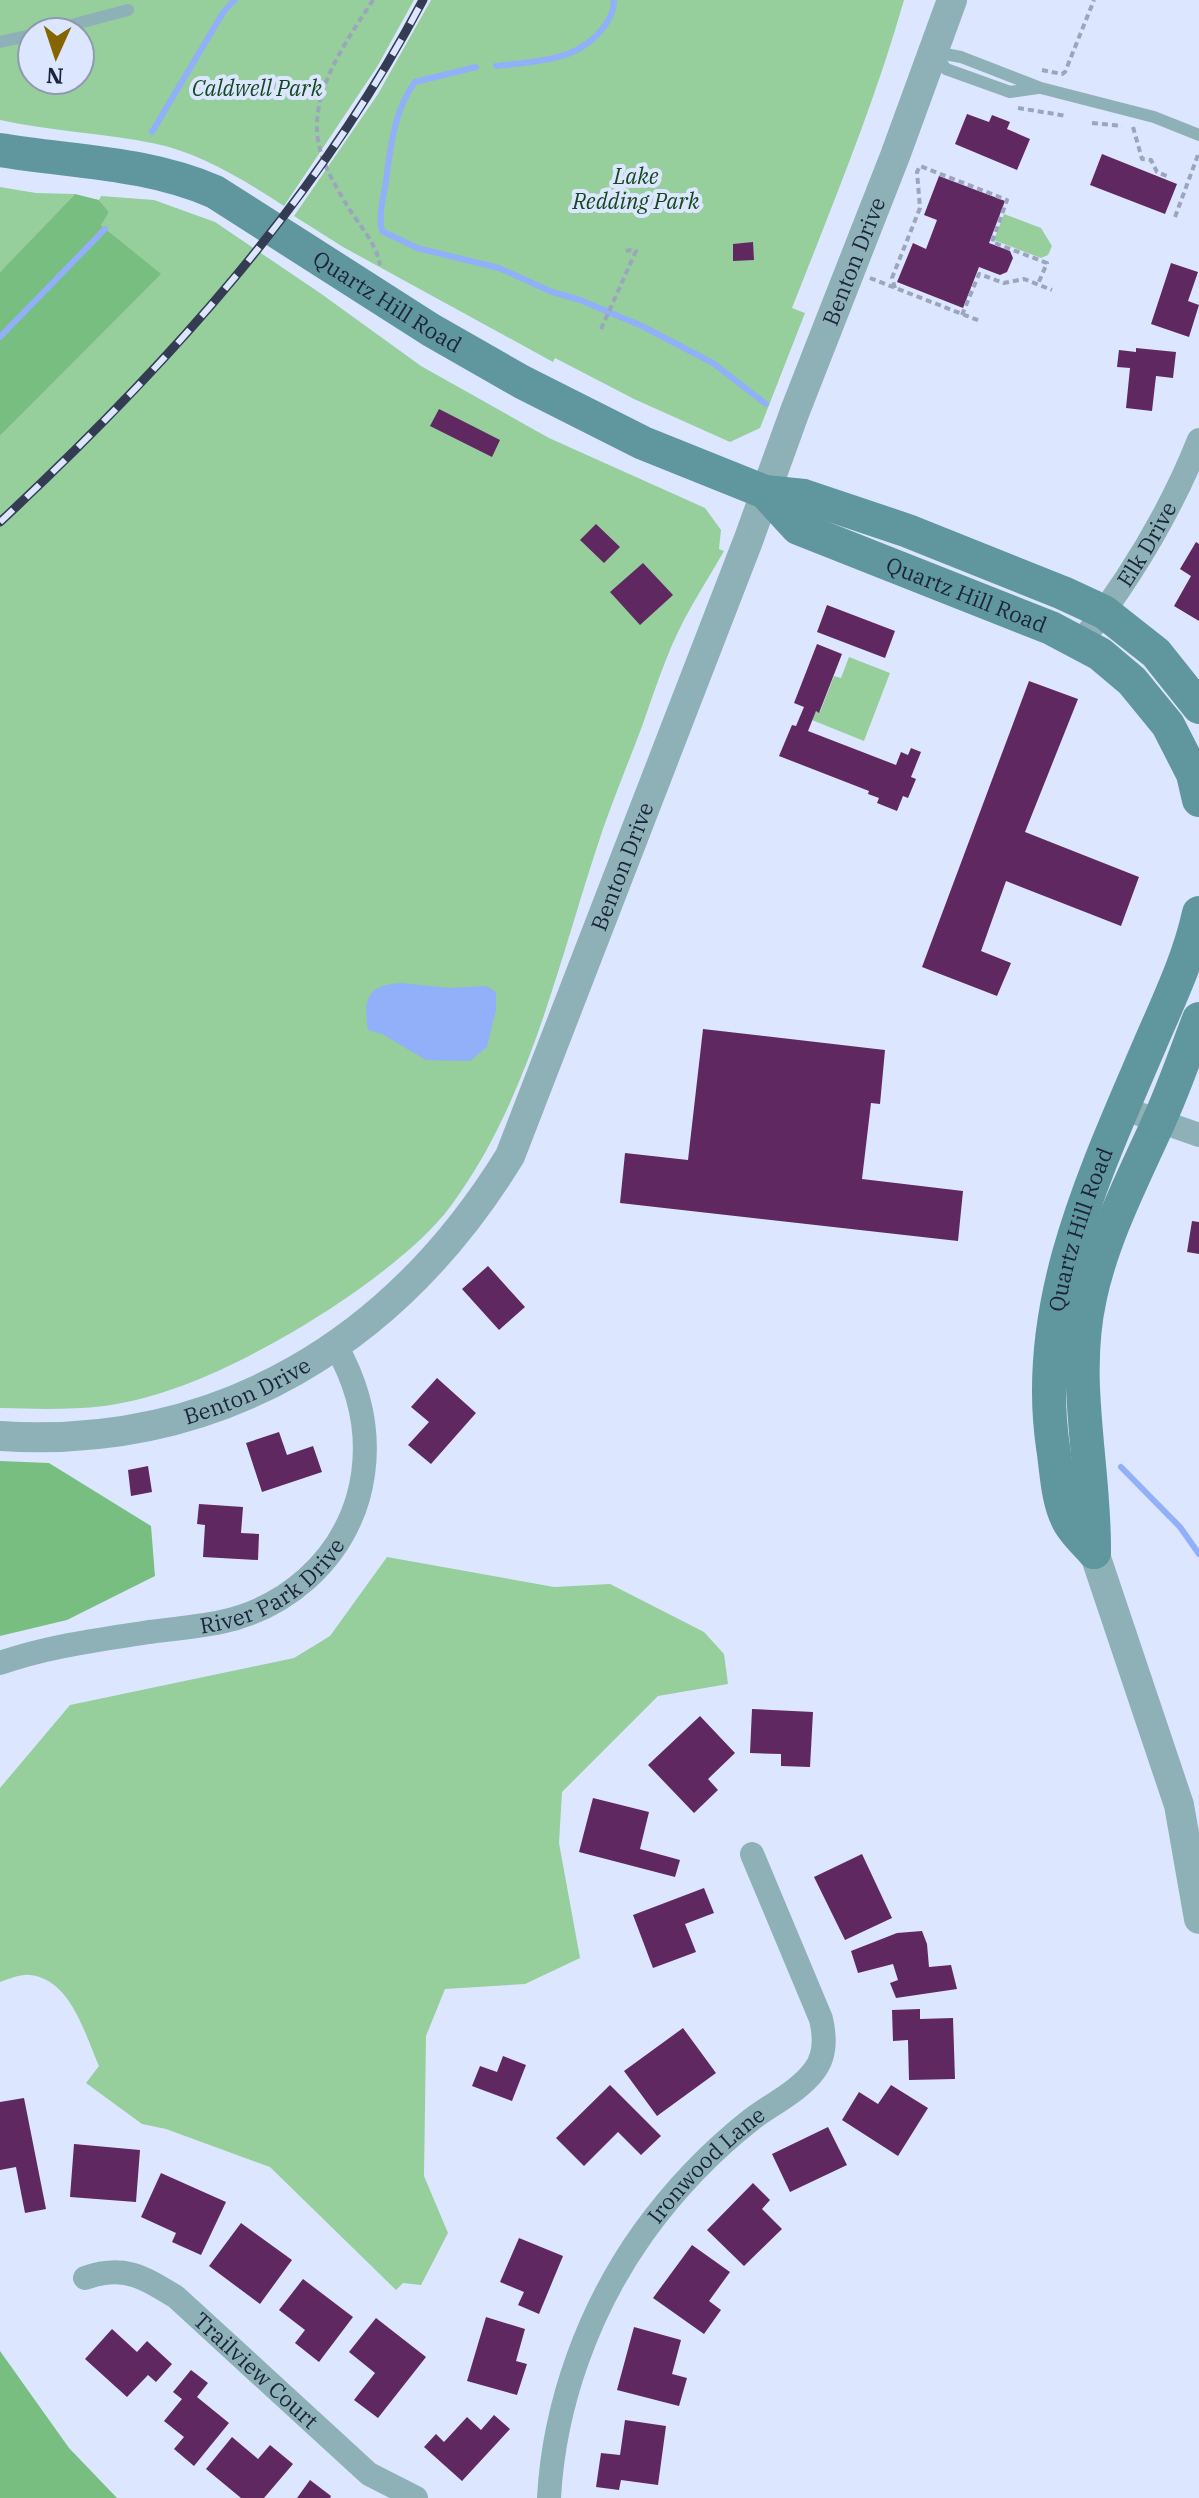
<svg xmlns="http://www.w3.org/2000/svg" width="1199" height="2498" viewBox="0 0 1199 2498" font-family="'IBM Plex Serif',serif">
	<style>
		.green { fill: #96ce9c; fill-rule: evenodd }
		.forest { fill: #79be81 }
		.water { fill: #92affa }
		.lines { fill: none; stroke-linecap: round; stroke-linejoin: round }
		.stream { stroke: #92affa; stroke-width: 6 }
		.building { fill: #602860 }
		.path { stroke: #9ba5bd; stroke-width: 4; stroke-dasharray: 6 4; stroke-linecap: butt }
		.service { stroke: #8eb1b7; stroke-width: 12 }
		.minor { stroke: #8eb1b7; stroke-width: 24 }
		.tertiary { stroke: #8eb1b7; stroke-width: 30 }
		.secondary { stroke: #60979f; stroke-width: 34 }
		.rail-casing { stroke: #343c53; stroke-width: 9 }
		.rail { stroke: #dce7ff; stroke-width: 6; stroke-dasharray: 18; stroke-linecap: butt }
		.labels { text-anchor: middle; stroke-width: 8; stroke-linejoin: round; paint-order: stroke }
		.park-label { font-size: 22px; font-style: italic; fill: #164820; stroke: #dce7ff }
		.street-label { font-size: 22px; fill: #1c243b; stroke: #dce7ff }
	</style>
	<rect width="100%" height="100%" fill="#dce7ff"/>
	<path class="green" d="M0 0H414L377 67 284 206C244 180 199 152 152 143 102 133 50 131 0 120ZM32 32H80V80H32Z
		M431 0H904C874 105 832 206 792 308L805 313 760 428 730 442 634 399 555 358 553 362 343 247 294 216 378 94Z
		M0 187 36 193 75 194 0 272Z
		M101 196 154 200 215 222 320 293 421 366 549 438 705 508 721 530 719 549 724 551C711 574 696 597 684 620 666 654 654 693 641 729 626 769 609 809 596 850 557 969 527 1104 450 1207 415 1254 334 1309 282 1338 227 1369 168 1397 104 1406 71 1410 34 1409 0 1408V436L160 274 100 224 109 212 99 200Z
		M1004 214 1041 228 1052 246 1048 255 1041 258 994 240Z
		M849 657 890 673 864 741 812 720 816 711 820 712 834 676 841 678Z
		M387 1557 554 1587 610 1584 704 1632 724 1654 728 1684 658 1696 562 1792 559 1843 580 1958 525 1984 445 1989 426 2036 424 2176 448 2233 421 2285 403 2283 396 2290 270 2167 166 2129 142 2124 86 2083 99 2066C85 2035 71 1979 30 1975 21 1974 9 1979 0 1982V1788L70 1705 294 1658 330 1636Z"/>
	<path class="forest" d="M75 194 99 200 109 212 101 225 161 274 0 436V272Z
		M0 1461 49 1463 151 1526 155 1576 67 1620 0 1636Z
		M0 2351 69 2448 117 2498H0Z"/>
	<path class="water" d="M401 983 449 988 487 986 496 992V1010L487 1047 470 1061 426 1060 382 1034 368 1030C363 999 367 985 401 983Z"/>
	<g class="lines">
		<path class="stream" d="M496 66C538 61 580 62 606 24 611 15 614 10 614 0
			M476 67 415 82C394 111 391 145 386 180 384 196 378 215 382 231L417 248 499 268 552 292 580 300 642 326 713 363 766 404
			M152 132 224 11 235 0
			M0 337 105 229
			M1121 1467 1180 1527 1199 1554"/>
	</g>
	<path class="building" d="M967 114 989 122 992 115 1010 122 1007 129 1030 139 1017 170 955 144Z
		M1102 154 1177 184 1165 214 1090 185Z
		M939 176 1005 201 989 243 1010 251 1013 258 1007 272 1000 275 979 267 963 308 897 282 913 243 926 249 937 220 924 215Z
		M753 242 754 260 733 261V244Z
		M1171 263 1198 272 1188 301 1199 305 1189 337 1151 324Z
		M1136 348 1176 352 1173 378 1156 376 1152 411 1126 408 1130 368 1117 367 1119 350 1136 352Z
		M439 409 500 440 492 457 430 426Z
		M596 524 620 547 604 563 580 540Z
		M1196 542 1199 544V621L1174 606 1191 576 1180 569Z
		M643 563 673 595 640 625 610 592Z
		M827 605 895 631 885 658 817 632Z
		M817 644 842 654 819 713 816 711 808 731 896 765 901 752 908 755 911 748 921 752 911 777 916 779 908 798 903 796 897 811 877 803 879 798 868 794 869 791 779 756 792 725 796 726 804 707 794 703Z
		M1029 681 1078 699 1025 832 1139 877 1121 926 1006 881 981 951 1011 963 997 996 922 967Z
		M703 1029 885 1050 880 1104 871 1103 862 1179 963 1191 958 1241 620 1203 625 1153 688 1160Z
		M1192 1221 1199 1222V1254L1187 1252Z
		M488 1266 525 1307 499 1330 462 1289Z
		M437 1378 476 1413 431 1464 408 1445 429 1422 411 1407Z
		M279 1432 287 1455 313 1446 322 1472 262 1492 246 1443Z
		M148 1466 152 1492 131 1496 128 1470Z
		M199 1504 243 1507 241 1533 259 1534 258 1560 203 1557 205 1525 197 1524Z
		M752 1709 813 1712 810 1767 781 1766V1754L750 1753Z
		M700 1716 735 1753 708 1779 718 1790 694 1813 648 1765Z
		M593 1798 649 1812 640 1849 680 1860 675 1877 579 1852Z
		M862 1854 892 1918 845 1940 814 1877Z
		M704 1888 714 1913 685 1924 696 1952 653 1968 633 1915Z
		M922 1931 927 1944 929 1967 951 1965 957 1989 896 1998 890 1983 898 1980 893 1964 858 1973 851 1951 897 1933Z
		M920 2009V2019L953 2018 955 2079 909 2080 908 2040 893 2041 892 2010Z
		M683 2028 716 2073 657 2116 624 2071Z
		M503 2056 526 2065 512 2101 472 2086 480 2066 497 2072Z
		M610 2085 661 2136 641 2155 618 2132 584 2166 556 2138Z
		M891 2085 928 2108 898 2156 842 2120 859 2092 878 2104Z
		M24 2098 46 2209 25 2213 16 2167 0 2170V2102Z
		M828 2127 847 2165 790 2192 772 2154Z
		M74 2144 140 2150 136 2202 70 2197Z
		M161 2173 226 2202 201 2255 172 2242 176 2233 141 2217Z
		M753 2183 770 2200 762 2209 782 2229 744 2266 707 2230Z
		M241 2223 292 2260 260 2304 209 2266Z
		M519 2238 563 2256 539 2314 518 2305 524 2292 500 2282Z
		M692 2245 730 2272 709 2301 721 2310 704 2334 653 2298Z
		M303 2279 353 2317 319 2362 295 2343 305 2330 279 2310Z
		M486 2317 525 2329 516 2361 527 2364 517 2395 467 2381Z
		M376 2318 426 2357 378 2418 354 2400 375 2373 349 2352Z
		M634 2327 681 2340 672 2374 687 2378 679 2406 617 2390Z
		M112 2329 137 2352 147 2341 172 2364 156 2382 148 2375 127 2397 85 2359Z
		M191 2370 208 2383 197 2397 229 2423 194 2466 174 2449 184 2437 164 2421 182 2399 173 2392Z
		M494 2415 510 2429 462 2481 424 2447 436 2434 444 2442 467 2417 481 2430Z
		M625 2420 666 2426 658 2485 621 2480 619 2490 596 2487 601 2453 620 2455Z
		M232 2437 258 2459 270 2445 293 2464 264 2498H241L206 2469Z
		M310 2480 331 2496 330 2498H297Z"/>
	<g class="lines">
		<path class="path" d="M373 0C348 39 310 90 318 140 321 162 336 187 348 207 359 225 377 244 380 265
			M1042 70 1062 74 1065 72 1094 0
			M1018 108 1067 116
			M1092 123 1122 126
			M1133 127 1142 159 1151 160 1157 172 1167 176
			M1175 217 1199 152
			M870 278 980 321
			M895 288 892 278 920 208 917 172 920 166 1007 200 992 242 1047 263 1038 284
			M962 315 979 274 1004 283 1024 279 1052 290
			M601 329 636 251 629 250 623 253"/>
		<path class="service" d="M45 32 128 10
			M0 42 32 35
			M934 52 961 57 1041 88 1154 117 1199 135
			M936 55 946 69 1010 92 1038 88"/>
		<g class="minor">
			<path id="s1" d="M1081 642C1129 580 1170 513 1199 440"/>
			<path d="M1122 1108 1199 1135"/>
			<path id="s2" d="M0 1663C48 1646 98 1640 149 1632 172 1629 197 1627 221 1622 286 1608 339 1562 358 1498 373 1444 363 1394 336 1346"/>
			<path id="s3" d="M85 2278C124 2264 143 2277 176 2297L369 2474 416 2498"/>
			<path id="s4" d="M549 2498C554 2404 589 2309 643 2233 674 2190 710 2152 752 2119 772 2104 799 2091 814 2071 826 2056 825 2036 821 2019L752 1854"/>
		</g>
		<g class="tertiary">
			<path id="s5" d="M0 1436C221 1450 396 1341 510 1156L748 541 795 411 895 156 952 0"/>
			<path d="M1094 1552 1179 1805 1199 1919"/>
		</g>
		<g class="secondary">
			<path id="s6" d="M0 150C72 162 147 162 215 192L431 330 522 382 643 443 765 492 804 496 908 531 1063 593 1104 612 1156 653 1199 707"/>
			<path id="s7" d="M765 492 798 528 1051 628 1100 654 1132 681 1168 725 1193 774 1199 800"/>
			<path id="s8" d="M1094 1552C1086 1543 1076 1534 1070 1524 1057 1502 1057 1472 1053 1447 1032 1304 1095 1173 1150 1044 1168 1002 1189 959 1199 913"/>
			<path d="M1094 1552C1095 1467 1071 1382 1090 1297 1103 1236 1134 1177 1159 1121 1174 1088 1186 1053 1199 1019"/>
		</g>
		<g class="rail-casing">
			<path id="rail" d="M0 522C165 368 317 201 423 0"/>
		</g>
		<use href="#rail" class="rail"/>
	</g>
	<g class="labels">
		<g class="park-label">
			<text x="257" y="96">Caldwell Park</text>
			<text x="636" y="184">Lake<tspan x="636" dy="25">Redding Park</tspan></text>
		</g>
		<g class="street-label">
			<text dy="8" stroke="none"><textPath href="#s5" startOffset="1572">Benton Drive</textPath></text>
			<text dy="8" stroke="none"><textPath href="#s6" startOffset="424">Quartz Hill Road</textPath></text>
			<text dy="8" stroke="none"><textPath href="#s1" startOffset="118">Elk Drive</textPath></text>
			<text dy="8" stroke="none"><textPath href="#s7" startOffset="230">Quartz Hill Road</textPath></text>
			<text dy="8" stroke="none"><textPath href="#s5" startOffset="924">Benton Drive</textPath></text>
			<text dy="8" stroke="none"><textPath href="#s8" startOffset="338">Quartz Hill Road</textPath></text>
			<text dy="8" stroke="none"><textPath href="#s5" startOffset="254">Benton Drive</textPath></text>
			<text dy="8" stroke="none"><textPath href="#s2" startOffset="288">River Park Drive</textPath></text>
			<text dy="8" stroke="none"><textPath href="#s4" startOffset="378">Ironwood Lane</textPath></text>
			<text dy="8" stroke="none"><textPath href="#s3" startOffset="206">Trailview Court</textPath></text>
		</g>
	</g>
	<g transform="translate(56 56) rotate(183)"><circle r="38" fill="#dce7ff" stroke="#8f99b1" stroke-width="2"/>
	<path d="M0-6L14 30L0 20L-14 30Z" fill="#846500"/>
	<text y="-12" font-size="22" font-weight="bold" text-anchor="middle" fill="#1c243b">N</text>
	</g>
</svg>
